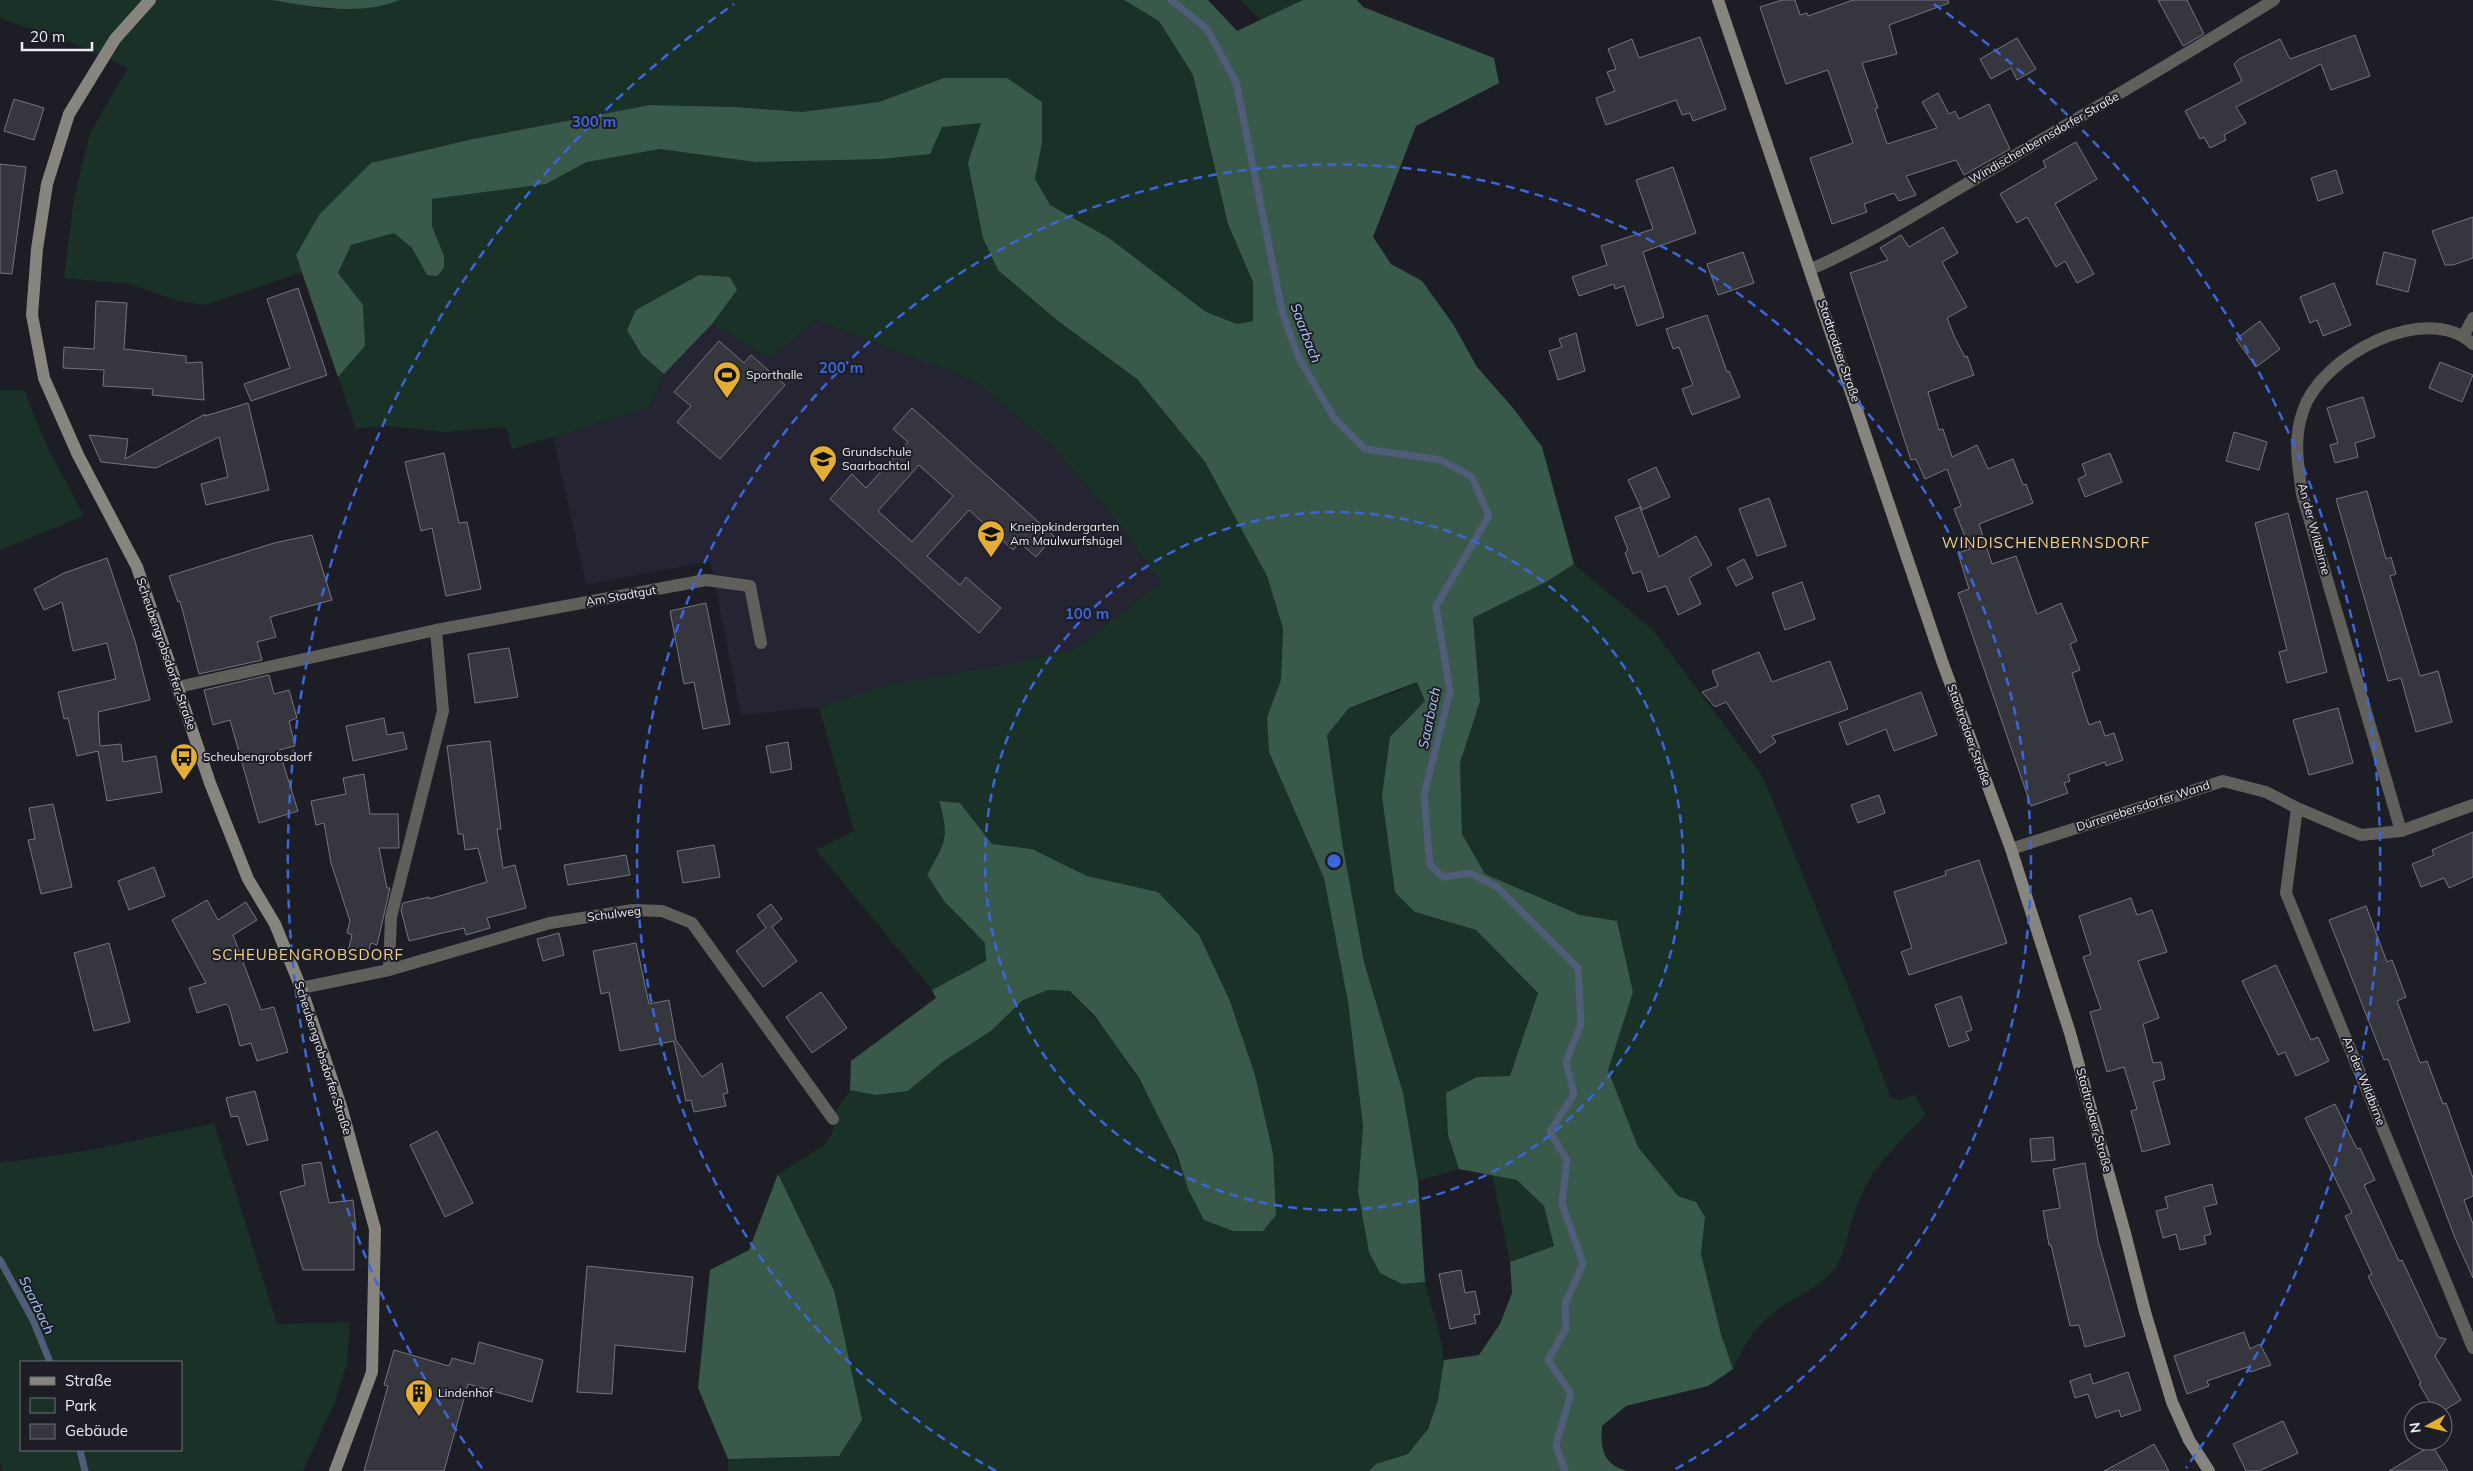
<svg xmlns="http://www.w3.org/2000/svg" width="2473" height="1471" viewBox="0 0 2473 1471" font-family="Mulish,sans-serif">
	<style>
		.built { fill: #252432 }
		.green { fill: #193126; fill-rule: evenodd }
		.forest { fill: #395a4b }
		.lines { fill: none; stroke-linecap: round; stroke-linejoin: round }
		.stream { stroke: #505d79; stroke-width: 7 }
		.building { fill: #36363e; stroke: #75757f; fill-rule: evenodd }
		.street { stroke: #615f5b; stroke-width: 12 }
		.secondary { stroke: #87857e; stroke-width: 12 }
		.ring { fill: none; stroke: #3c66dc; stroke-width: 2.5; stroke-dasharray: 9 6 }
		.labels { text-anchor: middle; stroke-width: 4; stroke-linejoin: round; paint-order: stroke }
		.street-label { font-size: 12px; fill: #edecf2; stroke: #1d1d25 }
		.poi-label { font-size: 12px; fill: #edecf2; stroke: #1d1d25; text-anchor: start }
		.water-label { font-size: 14px; font-style: italic; fill: #abc5f7; stroke: #1d1d25 }
		.quarter-label { font-size: 15px; letter-spacing: 1px; fill: #f7d289; stroke: #1d1d25 }
		.centre { fill: #3c66dc; stroke: #1d1d25; stroke-width: 2.5 }
		.ring-label { font-size: 15px; text-anchor: middle; font-weight: bold; fill: #3c66dc; stroke: #1d1d25; stroke-width: 4; stroke-linejoin: round; paint-order: stroke }
	</style>
	<rect width="100%" height="100%" fill="#1d1d25"/>
	<path class="built" d="M816 320 976 382 1050 444 1117 521 1161 583 1073 650 1011 664 892 684 819 707 741 715 710 561 586 585 553 437 649 408 664 374 712 324 770 359Z"/>
	<path class="green" d="M0 0H271L325 9 387 5 400 0H1124L1159 21 1193 75 1228 224 1253 282V321L1237 324 1206 312 1109 238 1049 205 1035 179 1042 143 944 78 879 102 802 112 734 107 650 105 296 255 302 272 206 305 179 301 130 284 64 278 74 198 90 133 128 68 82 47 0 18Z
		M1240 0H1303L1261 20Z
		M981 122 1058 321 1137 379 1205 462 1267 576 1283 628 1281 680 1267 717 1269 752 1324 878 1348 1002 1363 1126 1358 1191 1402 1284 1425 1282C1430 1304 1443 1339 1444 1361 1444 1385 1429 1442 1407 1455 1394 1462 1380 1460 1369 1471H728V1459L839 1456 834 1290 778 1174 823 1146 832 1134 836 1110 850 1090 876 1095 908 1091 944 1061 991 1031 1023 1000 1048 990 1070 991C1125 1046 1164 1115 1188 1189L1273 1153 1255 1075 1230 1001 1158 892 1087 876 1032 849 992 844 960 803 939 802 946 825 941 849 927 875 944 901 985 943 986 962 932 990 816 850 854 831 819 707 892 684 1011 664 1073 650 1161 583 1117 521 1050 444 976 382 816 320 770 359 712 324 737 290 642 355 664 374 649 408 512 449 506 427 445 432 385 426 356 429 338 377 365 346 337 273 351 245 394 233 412 248 427 275 444 257 432 226 431 199 546 184 587 162 660 149 755 162 942 127Z
		M0 390H24L46 444 84 516 0 550Z
		M1574 564 1653 630 1763 777 1859 1014 1891 1098 1900 1100 1914 1094 1926 1115C1899 1142 1871 1168 1857 1205 1849 1225 1846 1256 1832 1272 1818 1289 1786 1301 1770 1316 1753 1331 1742 1349 1733 1369L1721 1334 1701 1254 1705 1217 1696 1202 1678 1196 1638 1147 1608 1070 1633 992 1617 922 1580 915 1485 874 1462 834 1460 763 1480 701 1473 618 1546 582Z
		M1417 682 1425 701 1390 737 1415 912 1476 930 1538 993 1510 1076 1477 1077 1448 1135 1459 1169 1418 1181 1403 1093 1364 962 1342 841 1327 734 1349 708 1394 693Z
		M214 1123 277 1324 350 1322 347 1362 335 1402 303 1471H3L0 1462V1163L92 1150ZM181 1362V1450H21V1362Z
		M1492 1174 1517 1180 1544 1206 1554 1246 1510 1262Z"/>
	<path class="forest" d="M271 0H400C360 16 313 7 271 0Z
		M1124 0H1208L1237 31 1303 0H1357L1363 7 1494 58 1499 83 1416 126 1373 237 1391 264 1422 281 1453 324 1477 367 1513 408 1542 447 1574 564 1546 582 1473 618 1480 701 1460 763 1462 834 1485 874 1580 915 1617 921 1633 992 1608 1070 1638 1147 1678 1196 1696 1202 1705 1217 1701 1254 1721 1334 1733 1369 1708 1386 1626 1406 1602 1426C1600 1448 1603 1465 1627 1471H1369L1376 1464 1408 1454 1428 1429 1438 1400 1444 1360 1479 1355 1500 1324 1512 1293 1510 1262 1554 1246 1544 1206 1517 1180 1459 1169 1448 1135 1446 1093 1477 1077 1510 1076 1538 993 1476 930 1415 912 1395 892 1382 796 1390 737 1425 701 1417 682 1349 708 1327 735 1342 841 1364 962 1403 1093 1418 1181 1425 1282 1402 1284 1380 1273 1369 1252 1358 1191 1363 1126 1348 1002 1324 878 1269 752 1267 717 1281 680 1283 628 1267 576 1205 462 1137 379 1058 321 998 270 983 238 968 163 981 123 942 127 930 154 882 159 755 162 660 149 587 162 546 184 432 199V226L444 256V268L437 276 427 275 412 248 394 233 351 245 338 273 363 305 365 346 338 377 296 255 319 215 371 163 473 139 650 105 734 107 802 112 879 102 944 78H1007L1042 102V143L1035 179 1050 205 1109 238 1206 312 1237 324 1253 321V282L1228 224 1193 75 1159 21Z
		M699 275 730 277 737 290 712 324 664 374 642 355 627 330 636 310Z
		M939 801 960 803 992 844 1032 849 1087 876 1158 892 1199 935 1230 1001 1255 1075 1273 1153 1276 1215 1263 1231H1233L1204 1220 1188 1189 1177 1154 1139 1078 1095 1016 1070 991 1048 990 1023 1000 991 1031 944 1061 908 1091 876 1095 850 1090 851 1061 936 998 932 990 986 961 985 943 944 901 927 875C945 843 950 837 939 801Z
		M778 1174 834 1290 862 1420 839 1456 728 1459 698 1388 710 1270 749 1250Z"/>
	<g class="lines">
		<path class="stream" d="M1171 0 1207 29 1236 82 1283 315 1299 358 1334 418 1365 449 1441 460 1472 477 1489 516 1436 606 1450 691 1424 795 1430 865 1443 877 1470 873 1497 887 1578 968 1581 1024 1566 1062 1574 1094 1550 1132 1567 1160 1562 1203 1583 1264 1565 1304 1566 1329 1548 1360 1571 1393 1556 1445 1565 1471
			M0 1260 33 1320 50 1362
			M80 1450 85 1471"/>
	</g>
	<path class="building" d="M1782 0H1795L1800 15 1807 13 1808 16 1853 0H1948L1949 3 1889 25 1897 54 1862 63 1878 108 1875 109 1887 144 1937 128 1922 102 1938 93 1949 114 1955 111 1959 119 1989 104 2010 149 1964 175 1956 160 1906 176 1916 195 1899 201 1894 193 1864 204 1867 212 1832 224 1810 158 1853 143 1828 70 1786 84 1760 7Z
		M2158 0H2187L2204 34 2183 46Z
		M2355 35 2370 76 2331 90 2321 64 2236 107 2246 123 2224 135 2226 140 2210 148 2204 137 2200 139 2185 111 2242 81 2234 64 2239 59 2280 39 2290 59Z
		M1700 37 1726 109 1693 121 1690 113 1682 115 1676 100 1606 125 1596 98 1615 91 1607 72 1616 69 1608 49 1632 39 1639 58Z
		M2017 38 2036 69 2017 80 2011 68 1991 79 1980 59Z
		M14 99 44 108 34 140 4 131Z
		M2076 142 2097 179 2055 204 2094 274 2077 283 2065 261 2056 267 2027 217 2017 223 2000 194 2046 167 2043 161Z
		M0 164 26 167 12 274 0 273Z
		M1673 167 1696 233 1643 252 1664 317 1637 326 1624 286 1615 289 1614 284 1579 296 1572 277 1607 265 1601 246 1653 229 1636 180Z
		M2336 170 2343 193 2318 201 2311 178Z
		M2473 217V258L2453 265H2445L2432 231Z
		M1943 227 1958 253 1942 262 1967 307 1947 318 1955 338 1965 357 1967 356 1974 375 1928 392 1939 430 1943 429 1952 457 1977 445 1988 469 2013 459 2023 485 2026 484 2033 503 1979 524 1992 564 2016 556 2037 614 2061 603 2077 641 2070 644 2080 670 2072 673 2089 725 2100 721 2105 736 2114 733 2123 760 2106 766 2105 762 2068 775 2070 781 2064 783 2068 793 2031 806 1958 593 1969 589 1958 553 1970 549 1954 509 1961 506 1947 469 1925 479 1916 459 1911 460 1850 273 1888 260 1880 248 1901 235 1909 247Z
		M1743 252 1754 283 1718 295 1707 264Z
		M2384 252 2416 260 2408 292 2376 284Z
		M2334 283 2351 325 2323 336 2317 320 2310 323 2300 297Z
		M298 288 327 375 251 401 244 384 290 368 267 299Z
		M96 301 127 303 124 349 186 356V363L202 362 204 400 152 395 153 389 103 386 104 370 63 368 64 347 94 349Z
		M1707 315 1727 372 1729 371 1740 397 1692 415 1682 389 1693 385 1679 347 1673 349 1666 329Z
		M2260 321 2280 349 2256 367 2236 339Z
		M1576 333 1585 371 1558 380 1549 351 1562 347 1559 339Z
		M719 341 744 363 751 355 785 385 720 459 677 422 691 406 674 392Z
		M2440 362 2473 375 2462 402 2429 388Z
		M2363 397 2375 437 2355 443 2358 457 2335 463 2330 445 2338 443 2327 408Z
		M248 403 269 490 206 505 201 484 228 477 219 437 156 468 101 462 89 435 128 439 125 459 205 414V416Z
		M912 408 1054 536 1036 557 1020 543 1013 550 969 510 927 556 960 585 966 577 1001 608 979 633 830 499 852 474 866 488 908 442 893 429ZM919 465 953 496 912 542 878 511Z
		M2234 432 2267 442 2259 470 2226 461Z
		M444 453 459 523 467 522 481 589 446 596 432 528 421 531 405 462Z
		M2110 453 2122 482 2085 497 2078 479 2086 475 2082 464Z
		M1656 467 1670 497 1642 510 1628 480Z
		M2367 491 2386 559 2391 557 2396 574 2390 576 2420 676 2438 671 2452 722 2416 732 2401 678 2388 681 2336 499Z
		M1769 498 1786 546 1757 556 1739 509Z
		M1640 507 1659 557 1696 536 1712 565 1689 578 1701 604 1678 615 1666 586 1648 592 1641 571 1633 574 1625 553 1628 550 1615 517Z
		M2288 513 2327 672 2287 683 2279 652 2287 650 2255 523Z
		M312 535 332 600 270 617 276 637 257 642 262 660 199 674 180 601 178 602 169 576 274 543Z
		M107 558 135 641 150 700 98 712 100 746 121 744 123 762 156 756 162 792 107 801 98 751 77 756 68 718 64 719 58 692 116 679 107 643 73 651 62 602 44 610 34 589 64 573Z
		M1744 559 1753 578 1736 586 1727 568Z
		M1802 582 1815 619 1785 630 1772 593Z
		M706 603 730 724 703 729 694 682 684 684 670 611Z
		M509 648 518 697 475 703 468 654Z
		M1759 652 1772 682 1830 661 1848 709 1772 736 1776 742 1760 753 1726 702 1715 707 1702 692 1718 686 1712 671Z
		M269 675 274 694 289 690 297 718 289 721 295 746 279 750 298 811 259 823 230 720 213 725 204 690Z
		M1921 692 1937 735 1894 751 1886 729 1847 745 1839 723Z
		M2338 708 2353 763 2309 775 2293 720Z
		M384 718 387 735 403 732 407 749 353 761 346 726Z
		M490 741 501 829H497L503 868 515 865 526 908 487 918 490 928 466 935 464 928 409 941 401 910 403 903 429 897V899L487 882 478 848 465 850 463 834H458L447 746Z
		M788 742 792 769 771 773 766 746Z
		M364 774 370 814H398L399 848H379L387 888H390L377 945 371 943 366 960 347 955 352 935 347 933 350 921 331 863 324 823 316 825 311 801 346 794 343 778Z
		M1879 795 1885 813 1858 823 1851 805Z
		M53 804 72 887 41 894 28 840 35 839 29 808Z
		M2473 832V877L2449 888 2444 878 2421 887 2412 864 2434 855 2432 850Z
		M714 845 720 877 683 883 677 851Z
		M626 855 630 875 568 885 564 865Z
		M1979 860 2007 943 1909 975 1901 952 1912 948 1894 892 1946 875 1945 871Z
		M154 867 165 896 129 910 118 881Z
		M2131 898 2137 915 2152 910 2167 952 2138 961 2159 1018 2143 1024 2153 1063 2161 1062 2165 1079 2153 1082 2170 1144 2142 1152 2131 1111 2137 1109 2124 1067 2107 1072 2090 1012 2101 1009 2083 957 2091 954 2079 916Z
		M207 900 218 920 246 902 257 920 233 935 261 1010 274 1007 288 1052 257 1061 251 1043 240 1046 229 1007 226 1004 197 1013 189 988 206 983 172 920Z
		M771 904 782 919 772 927 797 961 763 987 736 951 766 928 757 915Z
		M2366 906 2387 962 2392 960 2406 997 2397 1001 2420 1063 2427 1061 2443 1104 2446 1103 2473 1178V1196L2464 1200 2473 1224V1278L2455 1238 2388 1059 2384 1060 2329 920Z
		M559 933 564 955 543 961 537 939Z
		M109 943 130 1022 94 1031 74 953Z
		M636 943 649 1004 669 1000 676 1040 702 1077 722 1063 728 1093 723 1094 726 1106 694 1112 691 1100 686 1101 674 1041 620 1051 609 992 601 994 593 951Z
		M2276 965 2311 1040 2318 1037 2329 1061 2296 1076 2285 1052 2278 1055 2242 981Z
		M821 992 847 1028 812 1053 786 1017Z
		M1961 996 1972 1030 1966 1032 1969 1040 1949 1047 1935 1005Z
		M255 1091 268 1140 247 1145 238 1116 231 1117 226 1098Z
		M2335 1104 2357 1149 2360 1148 2375 1180 2364 1185 2399 1261 2402 1260 2438 1337 2446 1339 2435 1356 2461 1400 2443 1411H2435L2419 1384 2421 1383 2368 1276 2372 1274 2345 1216 2352 1213 2305 1118Z
		M437 1131 473 1203 445 1217 410 1145Z
		M2053 1137 2055 1160 2032 1162 2030 1139Z
		M321 1162 329 1203 353 1200 356 1230 354 1231V1270H303L280 1192 305 1185 302 1165Z
		M2085 1163 2098 1241 2125 1336 2085 1347 2079 1325 2070 1326 2051 1245H2049L2043 1211 2060 1208 2053 1169Z
		M2212 1184 2217 1204 2204 1207 2211 1234 2204 1236 2206 1244 2180 1250 2176 1234 2163 1238 2156 1211 2168 1208 2165 1197Z
		M587 1266 693 1277 685 1352 615 1345 612 1394 577 1392Z
		M1461 1270 1465 1293 1475 1291 1480 1314 1474 1315 1476 1323 1450 1329 1439 1274Z
		M2244 1332 2250 1349 2260 1344 2271 1365 2250 1372 2248 1367 2207 1381 2209 1386 2187 1394 2174 1356Z
		M479 1342 543 1360 532 1402 468 1384 444 1471H364L388 1386 384 1385 394 1350 449 1366 452 1358 474 1364Z
		M2128 1372 2141 1410 2121 1417 2119 1410 2096 1418 2088 1394 2075 1398 2070 1381 2090 1374 2093 1384Z
		M2283 1421 2298 1453 2259 1471H2246L2233 1444Z
		M2154 1444 2169 1471H2104L2138 1453Z
		M2432 1445 2448 1471H2389Z"/>
	<g class="lines">
		<path class="street" d="M1811 269C1872 243 1929 205 1987 172 2083 115 2179 59 2274 0
			M2464 335 2473 318
			M178 687 436 630 706 580 750 586 761 643
			M2297 808 2286 893 2473 1348
			M2401 831 2302 494C2298 465 2293 439 2303 411 2320 357 2425 300 2473 344
			M2011 849 2223 781 2266 792 2297 808 2361 835 2401 831 2473 805
			M389 970 391 917 443 711 436 630
			M301 988 389 970 550 923 633 910 662 911 692 923 833 1119"/>
		<path class="secondary" d="M150 0 115 39 69 114 47 184 37 249 32 315 44 378 78 455 137 567 210 783 248 879 275 924 301 988 341 1106 375 1229 372 1372 335 1471
			M1718 0 1942 661 2011 849 2070 1033 2125 1233 2145 1312 2172 1402 2189 1440 2209 1471"/>
	</g>
	<g class="ring">
		<circle cx="1334" cy="861" r="349"/>
		<path d="M996 1471A697 697 0 1 1 1672 1471"/>
		<path d="M482 1468A1046 1046 0 0 1 734 4M1934 4A1046 1046 0 0 1 2186 1468"/>
	</g>
	<defs>
		<g id="stadium-pin" transform="scale(1.4375)"><path d="M0 17L-7.5 6A9.5 9.5 0 1 1 7.5 6Z" fill="#e4ae35" stroke="#1d1d25"/><path d="M0-5a6.5 5 0 1 0 0 10a6.5 5 0 1 0 0-10ZM-3.5-1.8h7v3.6h-7Z" fill="#111"/></g>
		<g id="school-pin" transform="scale(1.4375)"><path d="M0 17L-7.5 6A9.5 9.5 0 1 1 7.5 6Z" fill="#e4ae35" stroke="#1d1d25"/><path d="M0-5L7-2L0 1L-7-2ZM-4 1L0 2.5L4 1V4Q0 6-4 4Z" fill="#111"/></g>
		<g id="bus-pin" transform="scale(1.4375)"><path d="M0 17L-7.5 6A9.5 9.5 0 1 1 7.5 6Z" fill="#e4ae35" stroke="#1d1d25"/><path d="M-5-6H5V4H4V6H2V4H-2V6H-4V4H-5ZM-3.5-4V0h7V-4ZM-3.5 1.2v1.5H-2V1.2ZM2 1.2v1.5H3.5V1.2Z" fill="#111"/></g>
		<g id="building-pin" transform="scale(1.4375)"><path d="M0 17L-7.5 6A9.5 9.5 0 1 1 7.5 6Z" fill="#e4ae35" stroke="#1d1d25"/><path d="M-4-6H4V6H1V3H-1V6H-4ZM-2.5-4.3h1.7v1.8h-1.7ZM.8-4.3h1.7v1.8H.8ZM-2.5-1h1.7V.8h-1.7ZM.8-1h1.7V.8H.8Z" fill="#111"/></g>
	</defs>
	<g fill-rule="evenodd">
		<use href="#stadium-pin" x="727" y="375"/>
		<use href="#school-pin" x="823" y="459"/>
		<use href="#school-pin" x="991" y="534"/>
		<use href="#bus-pin" x="184" y="757"/>
		<use href="#building-pin" x="419" y="1393"/>
	</g>
	<g class="labels">
		<g class="street-label">
			<text transform="translate(2044 138) rotate(-30)" y="4">Windischenbernsdorfer Straße</text>
			<text transform="translate(1839 351) rotate(71)" y="4">Stadtrodaer Straße</text>
			<text transform="translate(2314 529) rotate(75)" y="4">An der Wildbirne</text>
			<text transform="translate(621 596) rotate(-10)" y="4">Am Stadtgut</text>
			<text transform="translate(166 654) rotate(71)" y="4">Scheubengrobsdorfer Straße</text>
			<text transform="translate(1969 735) rotate(70)" y="4">Stadtrodaer Straße</text>
			<text transform="translate(2143 806) rotate(-18)" y="4">Dürrenebersdorfer Wand</text>
			<text transform="translate(614 914) rotate(-7)" y="4">Schulweg</text>
			<text transform="translate(323 1058) rotate(72)" y="4">Scheubengrobsdorfer Straße</text>
			<text transform="translate(2364 1081) rotate(68)" y="4">An der Wildbirne</text>
			<text transform="translate(2094 1120) rotate(75)" y="4">Stadtrodaer Straße</text>
		</g>
		<g class="poi-label">
			<text x="746" y="379">Sporthalle</text>
			<text x="842" y="456">Grundschule<tspan x="842" dy="14">Saarbachtal</tspan></text>
			<text x="1010" y="531">Kneippkindergarten<tspan x="1010" dy="14">Am Maulwurfshügel</tspan></text>
			<text x="203" y="761">Scheubengrobsdorf</text>
			<text x="438" y="1397">Lindenhof</text>
		</g>
		<g class="water-label">
			<text transform="translate(1306 333) rotate(69)" y="5">Saarbach</text>
			<text transform="translate(1429 718) rotate(-78)" y="5">Saarbach</text>
			<text transform="translate(37 1305) rotate(64)" y="5">Saarbach</text>
		</g>
		<g class="quarter-label">
			<text x="2046" y="548">WINDISCHENBERNSDORF</text>
			<text x="308" y="960">SCHEUBENGROBSDORF</text>
		</g>
	</g>
	<circle cx="1334" cy="861" r="8" class="centre"/>
	<g class="ring-label">
		<text x="594" y="127">300 m</text>
		<text x="841" y="373">200 m</text>
		<text x="1087" y="619">100 m</text>
	</g>
	<rect x="20" y="1361" width="162" height="90" fill="#1d1d25" stroke="#707077"/>
	<rect x="30" y="1377" width="25" height="8" fill="#87857e" stroke="#707077"/>
	<text x="65" y="1386" font-size="15" fill="#edecf2">Straße</text>
	<rect x="30" y="1398" width="25" height="15" fill="#193126" stroke="#707077"/>
	<text x="65" y="1411" font-size="15" fill="#edecf2">Park</text>
	<rect x="30" y="1424" width="25" height="15" fill="#36363e" stroke="#707077"/>
	<text x="65" y="1436" font-size="15" fill="#edecf2">Gebäude</text>
	<g transform="translate(2428 1426) rotate(262)"><circle r="24" fill="#1d1d25" stroke="#707077"/>
	<path d="M0-4L9 19L0 12L-9 19Z" fill="#e4ae35"/>
	<text y="-8" font-size="14" font-weight="bold" text-anchor="middle" fill="#edecf2">N</text>
	</g>
	<path d="M22 42v8h70v-8" fill="none" stroke="#edecf2" stroke-width="2.5"/>
	<text x="30" y="42" font-size="15" fill="#edecf2" stroke="#1d1d25" stroke-width="4" paint-order="stroke">20 m</text>
</svg>
